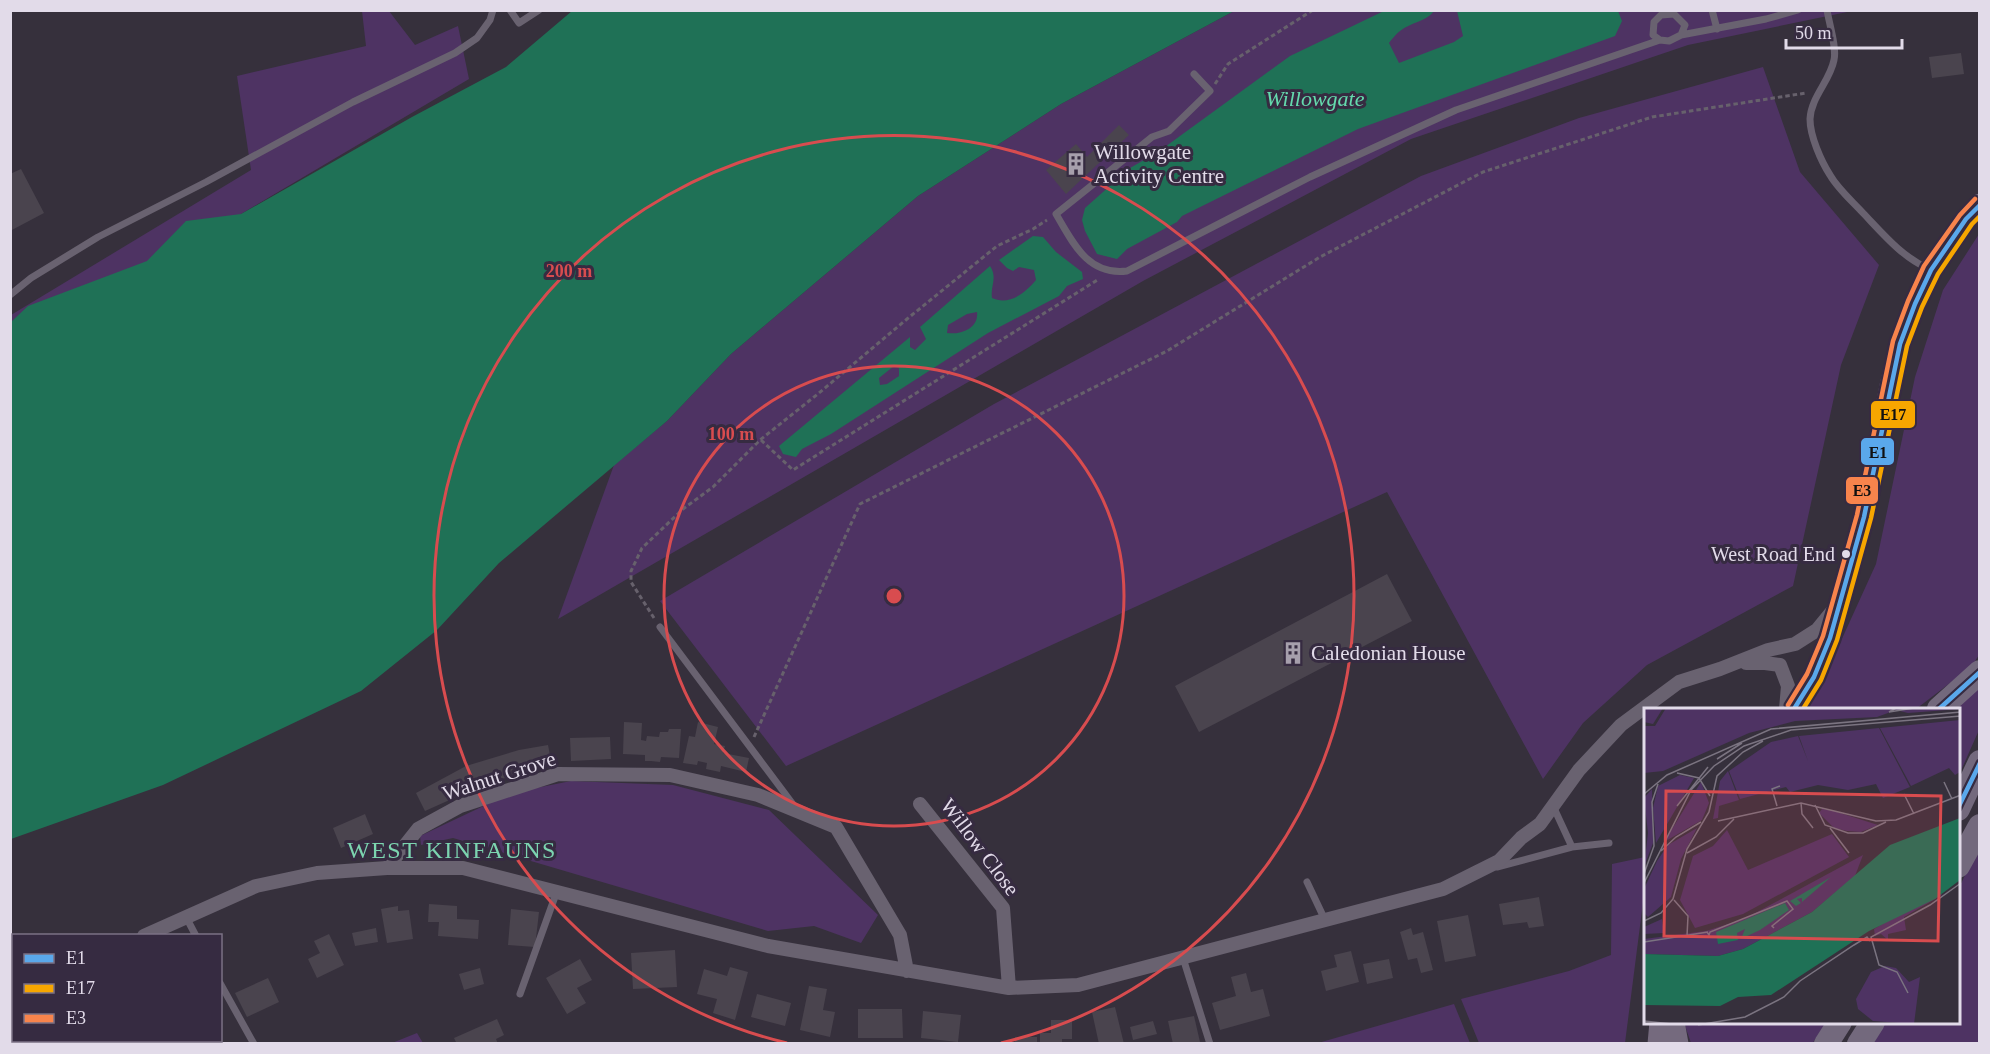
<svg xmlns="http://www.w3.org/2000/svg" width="1990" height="1054" viewBox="0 0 1990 1054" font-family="Georgia,serif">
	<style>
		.green { fill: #4e3363 }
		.water { fill: #1f7156; fill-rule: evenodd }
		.building { fill: #4a444e }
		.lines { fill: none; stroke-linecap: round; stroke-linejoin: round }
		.path { stroke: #67616c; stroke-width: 3; stroke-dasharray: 4.5 3; stroke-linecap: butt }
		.service { stroke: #696270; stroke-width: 7 }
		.minor { stroke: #696270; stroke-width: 14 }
		.trunk { stroke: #756a7e; stroke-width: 21 }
		.motorway { stroke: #73697d; stroke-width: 24 }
		.bus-1-casing { stroke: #362b41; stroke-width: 9 }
		.bus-2-casing { stroke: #362b41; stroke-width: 9 }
		.bus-3-casing { stroke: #362b41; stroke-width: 9 }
		.bus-1 { stroke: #5aa8eb; stroke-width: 4.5 }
		.bus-2 { stroke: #f7a600; stroke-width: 4.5 }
		.bus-3 { stroke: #f8844c; stroke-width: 4.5 }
		.ring { fill: none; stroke: #d84c4f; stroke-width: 3 }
		.bus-dot { fill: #e2dbe9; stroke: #362b41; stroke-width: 2 }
		.labels { text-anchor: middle; stroke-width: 6; stroke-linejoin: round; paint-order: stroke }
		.bus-label { font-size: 20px; fill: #e2dbe9; stroke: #362b41; text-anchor: end }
		.poi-label { font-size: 21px; fill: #e2dbe9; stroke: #362b41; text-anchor: start }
		.street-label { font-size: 21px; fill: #e2dbe9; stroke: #362b41 }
		.water-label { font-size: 22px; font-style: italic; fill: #64daad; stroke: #362b41 }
		.quarter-label { font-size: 24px; letter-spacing: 1.5px; fill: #7cd4b0; stroke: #362b41 }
		.inset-road { fill: none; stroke: #7b7481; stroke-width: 1.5 }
		.view { fill: #d84c4f; fill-opacity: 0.15; stroke: #d84c4f; stroke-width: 3 }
		.inset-edge { fill: none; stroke: #e2dbe9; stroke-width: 3 }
		.centre { fill: #d84c4f; stroke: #362b41; stroke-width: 3 }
		.ring-label { font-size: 18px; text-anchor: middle; font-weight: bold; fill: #d84c4f; stroke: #362b41; stroke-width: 6; stroke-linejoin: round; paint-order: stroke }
		.line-badge { stroke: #362b41; stroke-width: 2 }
		.pale-badge-label { font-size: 16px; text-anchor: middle; font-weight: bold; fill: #111 }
	</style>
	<rect width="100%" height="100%" fill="#36303c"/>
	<path class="green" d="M362 11H389L415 45 458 26 469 79 241 214 11 361V315L251 170 237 76 366 46Z
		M1234 11H1852L1688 45 1411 139 1143 281 558 619 614 465 667 421 731 354 918 196 1061 104Z
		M1763 67 1800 172 1879 265 1841 365 1793 586 1647 665 1583 723 1543 779 1387 492 786 766 660 601 994 404 1421 176 1579 118Z
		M1979 234V655L1971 667 1916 709H1801L1835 654 1876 564 1915 377 1943 290Z
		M1979 681V730L1959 775 1958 709H1949Z
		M571 781 673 785 769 810 878 915 861 943 814 926 768 931 453 838 421 845 420 836 511 793Z
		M1979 845V1043L1873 1044 1885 1023 1958 1022 1959 888Z
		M1645 857V887L1625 1043H1479L1461 999 1569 971 1611 955 1612 864Z
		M1454 1004 1470 1043H1318Z
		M1684 1023H1826L1812 1044 1691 1043Z
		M417 1033 423 1043H392Z"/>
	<path class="water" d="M1386 10 1434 11C1426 22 1411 22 1400 31 1396 34 1392 39 1389 43L1399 63 1454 42 1463 36 1457 11H1618L1622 21 1615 36 1358 129 1182 216 1177 222 1127 249 1117 259 1097 254 1085 231 1082 220 1085 208 1130 168 1158 152 1290 56Z
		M572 11H1234L1061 104 918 196 731 354 667 421 499 563 437 630 361 691 163 785 11 839V322L28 306 147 261 186 221 241 214 412 117 506 67Z
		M1033 236 1043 237 1056 252 1082 272 1083 279 1067 286 1059 296 988 333 831 434 802 449 796 457 783 454 779 446 910 337V347L915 350 926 339 920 327 990 266C998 278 990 286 992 298 1009 306 1025 293 1036 280L1034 270 1019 267 1013 271 1007 268 999 260ZM977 312C979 328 961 335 947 333L948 325 967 314ZM894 366 899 368V376L887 384 880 385 879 378Z"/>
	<path class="building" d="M1961 53 1964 74 1932 78 1929 57Z
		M1119 125 1129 135 1066 194 1046 170 1076 144 1087 157Z
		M21 169 44 213 10 231V174Z
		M1387 574 1412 621 1199 732 1175 686Z
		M624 722 642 723 641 740 646 741 647 736 659 737 660 732H668L669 729H681L679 758 661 757 660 762 651 761H645V755L623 754Z
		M698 722 718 727 714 744 725 746 723 753 749 758 746 772 721 766 720 772 706 769 707 763 698 761 697 765 683 763 689 736 695 737Z
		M610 737 611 759 571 761 570 738Z
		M548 745 552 766 525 771 474 789 425 811 416 793 466 766 519 750Z
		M365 814 373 834 341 848 333 828Z
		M1539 897 1544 926 1529 928 1527 922 1503 925 1499 904Z
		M429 904 457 906V919L479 920 478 939 438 936 439 922H428Z
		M398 906V911L409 910 413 939 387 943 381 909Z
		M511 909 539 912 535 947 508 945Z
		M1468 915 1476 956 1445 962 1437 921Z
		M376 928 378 942 355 946 352 933Z
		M1411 928 1413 935 1423 932 1433 970 1421 973 1417 958 1408 960 1400 932Z
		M329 934 344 965 317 978 308 959 320 953 314 941Z
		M675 950 677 987 633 989 631 953Z
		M1351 951 1359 982 1326 991 1321 971 1337 967 1334 955Z
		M580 959 592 980 577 988 586 1003 567 1014 546 978Z
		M1389 959 1393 978 1367 984 1363 964Z
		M730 967 748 972 735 1020 713 1013 717 999 697 994 704 969 727 976Z
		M480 968 484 984 464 990 459 974Z
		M1246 973 1251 992 1263 989 1270 1016 1220 1030 1212 1003 1236 996 1231 977Z
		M268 978 279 1002 247 1017 235 993Z
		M809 986 827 989 823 1010 835 1012 830 1037 800 1030Z
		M757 994 791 1003 785 1026 751 1017Z
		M1115 1007 1124 1044H1099L1092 1012Z
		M858 1009H902L903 1038H858Z
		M923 1011 961 1015 958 1042 921 1038Z
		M1194 1016 1200 1042 1173 1044 1168 1021Z
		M497 1019 504 1035 496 1039 498 1044H457L454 1038Z
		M1051 1020H1072V1039H1062V1044H1040V1033H1051Z
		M1153 1021 1157 1034 1133 1040 1130 1027Z
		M1015 1037H1037V1044H1015Z
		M175 1040H205L198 1044H177Z"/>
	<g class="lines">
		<path class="path" d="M1215 84 1228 64 1313 10
			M761 440 793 470 1099 279
			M654 618 631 582V571L642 548 683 509 713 487 760 440 819 393 907 319 997 246 1033 229 1047 220
			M754 737 860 504 1167 351 1320 257 1483 172 1652 117 1806 93"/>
		<path class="service" d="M510 10 519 23 539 10
			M1712 10 1717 29
			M1827 10C1829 23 1837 48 1834 60 1830 81 1811 97 1810 119 1810 136 1821 161 1830 175 1838 189 1852 201 1863 213 1883 234 1902 257 1929 269
			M1660 40 1653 35 1654 22 1661 15 1674 14 1685 25 1681 35
			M1194 74 1210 91 1169 131 1152 137 1056 214C1073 243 1088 276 1127 271L1310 177 1456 110 1660 40 1669 41 1681 35 1766 19 1798 10
			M10 295 31 278 98 237 206 182 353 102 455 53 477 38 490 20 493 10
			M660 627 795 807
			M1553 806 1572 847
			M1497 867 1572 847 1609 843
			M1307 882 1325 920
			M186 917 196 936
			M1183 958 1210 1044
			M220 983 254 1044
			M520 994 557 891
			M157 1040 159 1044"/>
		<path class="minor" d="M1746 663H1765L1780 665 1788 686 1786 709
			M920 804 1003 908 1009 988
			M387 868 418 829 460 806 558 774 670 775 758 795 836 827 900 935 907 971
			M144 936 256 886 317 873 387 868H463L768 946 1009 988 1078 985 1443 889 1499 861 1521 838 1540 824 1579 770 1621 725 1679 682 1720 669 1768 650 1795 644 1817 630 1835 608
			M10 995 14 993"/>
		<path class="trunk" d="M1794 709 1814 677 1830 638 1864 517 1890 386 1900 344 1915 304 1931 270 1966 219 1980 204
			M1674 1022 1678 1044
			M1658 1044 1660 1022"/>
		<path class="motorway" d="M1939 709 1980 672
			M1958 809 1980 762
			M1958 866 1980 826
			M1826 1044 1840 1022
			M1859 1044 1873 1022"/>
		<g class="bus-1-casing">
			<path id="bus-1" d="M1794 709 1814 677 1830 638 1864 517 1900 344 1915 304 1931 270 1966 219 1980 205
				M1939 709 1980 672
				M1958 808 1980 763"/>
		</g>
		<g class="bus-2-casing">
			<path id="bus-2" d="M1803 709 1821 680 1837 640 1871 518 1907 346 1922 307 1938 274 1972 224 1980 216"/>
		</g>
		<g class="bus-3-casing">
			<path id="bus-3" d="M1788 705 1807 674 1823 636 1857 515 1893 341 1908 301 1924 266 1960 215 1975 199"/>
		</g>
		<use href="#bus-1" class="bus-1"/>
		<use href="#bus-2" class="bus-2"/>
		<use href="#bus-3" class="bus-3"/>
	</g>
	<g class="ring">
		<circle cx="894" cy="596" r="230"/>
		<path d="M787 1043A460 460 0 1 1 1001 1043"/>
	</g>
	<defs>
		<g id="building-bare" transform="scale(1.8)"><path d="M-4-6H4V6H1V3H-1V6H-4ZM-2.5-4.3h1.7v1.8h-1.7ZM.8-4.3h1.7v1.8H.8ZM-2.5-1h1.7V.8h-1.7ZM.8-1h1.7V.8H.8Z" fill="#a69fac" stroke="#362b41" stroke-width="2.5" paint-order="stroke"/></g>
	</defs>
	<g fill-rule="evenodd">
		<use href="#building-bare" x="1076" y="164"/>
		<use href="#building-bare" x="1293" y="653"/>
	</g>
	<circle class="bus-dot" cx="1846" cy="554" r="5"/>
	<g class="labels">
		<g class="bus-label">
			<text x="1835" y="561">West Road End</text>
		</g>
		<g class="poi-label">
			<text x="1094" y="159">Willowgate<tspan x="1094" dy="24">Activity Centre</tspan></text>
			<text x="1311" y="660">Caledonian House</text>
		</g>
		<g class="street-label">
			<text transform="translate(499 776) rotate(-18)" y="7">Walnut Grove</text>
			<text transform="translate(980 847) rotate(53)" y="7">Willow Close</text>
		</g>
		<g class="water-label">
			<text x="1315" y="106">Willowgate</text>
		</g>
		<g class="quarter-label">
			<text x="452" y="858">WEST KINFAUNS</text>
		</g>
	</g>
	<g transform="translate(1644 708)">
		<rect width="316" height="316" fill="#36303c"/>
		<path d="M0 0H19L9 16 0 14ZM22 0H316V1L264 5 252 2 233 9 151 13 105 25 19 63 0 65V18H11ZM316 12V64L311 67 305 60 267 78 236 20ZM235 20 266 79 239 90 232 76 204 82 174 77 146 84 142 79 96 91 85 63 127 34 154 28 164 53 155 28ZM84 63 95 92 75 98 74 110 69 111 76 73ZM36 67 50 70 12 135 9 100 14 78ZM57 74 65 95 58 112 20 134ZM8 81 9 135 0 159 4 125 0 90ZM178 101 190 103 234 117 217 124 203 123 190 120 175 105ZM53 120 37 151 27 189 4 209 0 205V181L13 153 24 137ZM83 122 104 162 188 126 205 149 99 206 51 220 36 192 49 148 69 138ZM219 147 211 168 168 204 99 241 74 248 0 246V231L62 223 100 211ZM296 182 298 187 260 209 262 222 244 226V232L237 226 231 228 230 221ZM18 211 20 225 0 226V219ZM241 258 252 260 265 274 276 269 270 316 229 313 214 301 212 291 227 264Z" fill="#4e3363"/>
		<path d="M316 110V172L291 191 225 223 127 287 94 289 76 298 0 297V246L74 248 99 241 168 204 246 137ZM187 169 158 194V190L153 191 157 195 152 198 146 193ZM141 195 145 202 116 222 97 231 101 221 93 225 94 232 74 236 72 224Z" fill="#1f7156"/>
		<path class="inset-road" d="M252 0 245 4 270 0M73 51 98 35M33 65 55 70 66 88M300 74 308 91M0 86 23 67 127 21 317 4M260 86 270 106M157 95 158 106 169 120M171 97 181 117 204 125H219L242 114M33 98 64 59M133 98 128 81 136 78M74 113 157 95 232 113 252 112 317 87M186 120 205 145M17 143 32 129 57 114M43 145 72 129 90 111M0 166 10 138 8 94 14 76M0 175 47 82 70 58 100 38 147 22 317 8M30 192 44 208 43 228M0 213 17 205 29 191 43 141 65 104 73 68 99 44 119 33M63 224 65 227 66 224 143 193 149 201 128 218 130 220M0 234 64 224M264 285 253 264 235 257 227 229 286 197 317 175M0 313 37 317M54 317 101 309 140 289 156 273 210 237 223 229 226 233"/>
		<path class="view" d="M22 83 297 88 294 233 20 228Z"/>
		<rect width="316" height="316" class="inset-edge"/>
	</g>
	<circle cx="894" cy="596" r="9" class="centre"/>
	<g class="ring-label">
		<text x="569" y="277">200 m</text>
		<text x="731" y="440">100 m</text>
	</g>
	<g class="line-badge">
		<rect x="1870" y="400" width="46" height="29" rx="6" fill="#f7a600"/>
		<rect x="1860" y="437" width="35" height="29" rx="6" fill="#5aa8eb"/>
		<rect x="1845" y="476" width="34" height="29" rx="6" fill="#f8844c"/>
	</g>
	<g class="pale-badge-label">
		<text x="1893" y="420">E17</text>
		<text x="1878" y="458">E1</text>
		<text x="1862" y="496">E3</text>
	</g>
	<rect width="1990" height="1054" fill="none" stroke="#e2dbe9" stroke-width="24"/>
	<rect x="12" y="934" width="210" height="108" fill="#362b41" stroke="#7b7184" stroke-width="1.5"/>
	<rect x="24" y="954" width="30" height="9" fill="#5aa8eb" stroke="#7b7184" stroke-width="1.5"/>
	<text x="66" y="964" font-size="18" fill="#e2dbe9">E1</text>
	<rect x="24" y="984" width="30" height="9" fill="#f7a600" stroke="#7b7184" stroke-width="1.5"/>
	<text x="66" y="994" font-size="18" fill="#e2dbe9">E17</text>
	<rect x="24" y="1014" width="30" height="9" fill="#f8844c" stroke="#7b7184" stroke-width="1.5"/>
	<text x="66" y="1024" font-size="18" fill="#e2dbe9">E3</text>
	<path d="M1786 39v9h116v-9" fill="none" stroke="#e2dbe9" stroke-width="3"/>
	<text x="1795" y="39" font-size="18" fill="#e2dbe9" stroke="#362b41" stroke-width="4.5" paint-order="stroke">50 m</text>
</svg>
